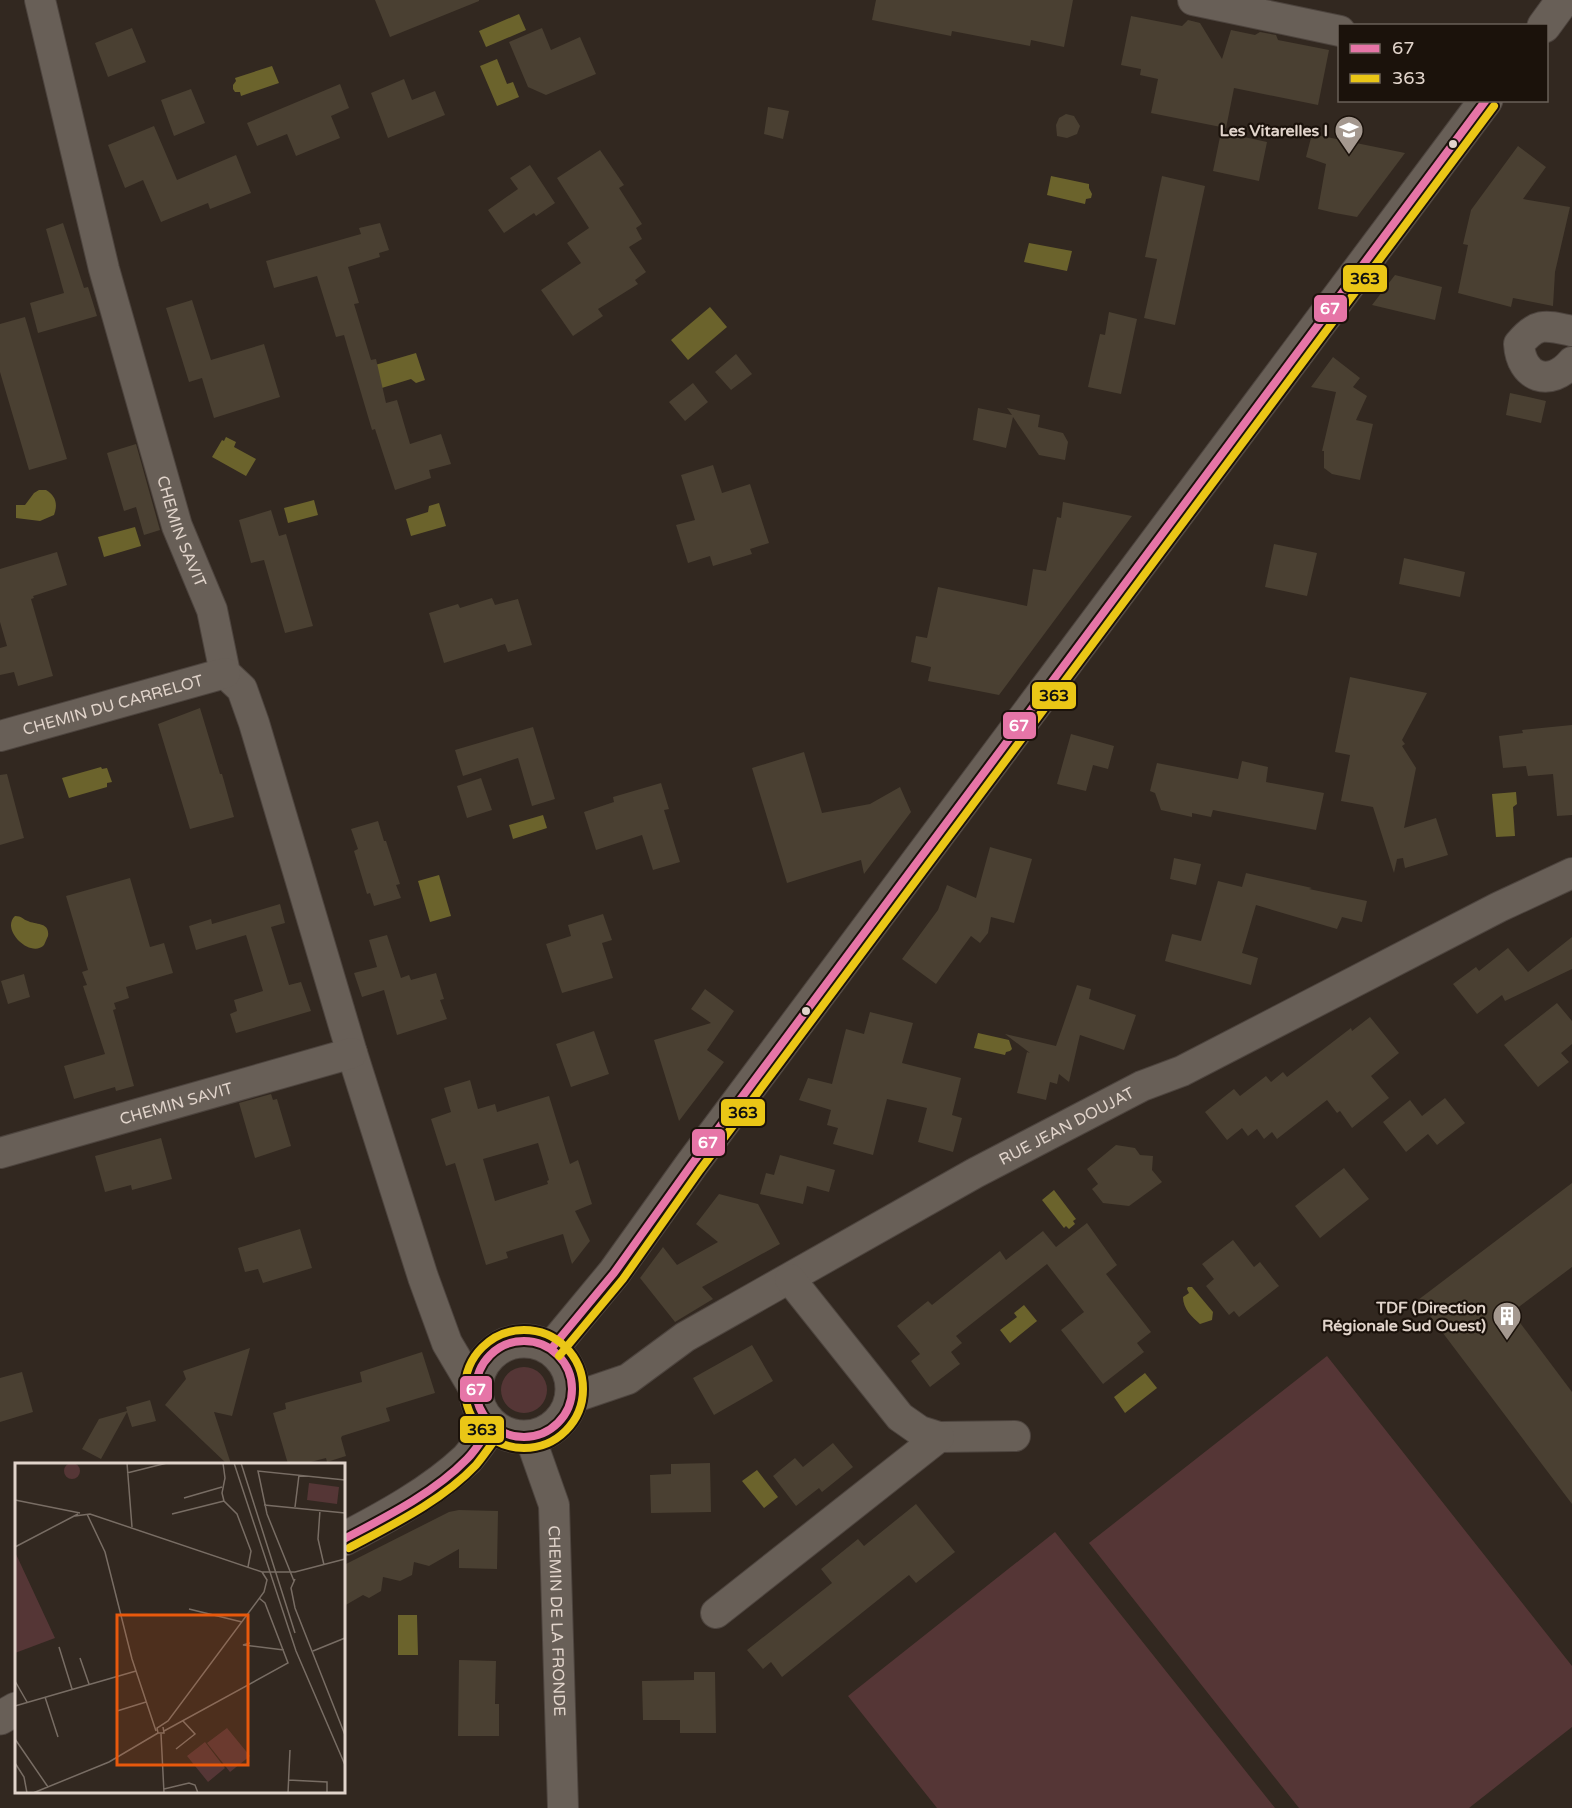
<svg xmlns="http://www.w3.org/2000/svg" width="1572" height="1808" viewBox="0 0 1572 1808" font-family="'Varela Round',sans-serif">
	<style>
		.green { fill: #553636 }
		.water { fill: #6b632c }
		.building { fill: #4a4032; fill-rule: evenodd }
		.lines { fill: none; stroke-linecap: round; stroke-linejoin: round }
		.street-casing { stroke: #4d443e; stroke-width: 32 }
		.secondary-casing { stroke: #4d443e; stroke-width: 35 }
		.street { stroke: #685f57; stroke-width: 30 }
		.secondary { stroke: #685f57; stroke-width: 33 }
		.bus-1-casing { stroke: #1b120b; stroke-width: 12 }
		.bus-2-casing { stroke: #1b120b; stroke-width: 12 }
		.bus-1 { stroke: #e675a7; stroke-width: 8 }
		.bus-2 { stroke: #eac616; stroke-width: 8 }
		.bus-dot { fill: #e1d4cb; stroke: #1b120b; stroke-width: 2 }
		.labels { text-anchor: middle; stroke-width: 4.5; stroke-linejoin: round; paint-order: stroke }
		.poi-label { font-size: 16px; font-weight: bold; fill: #e1d4cb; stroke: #1b120b; text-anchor: end }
		.street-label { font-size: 16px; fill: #e1d4cb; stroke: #1b120b }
		.inset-road { fill: none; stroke: #786d64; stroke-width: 1.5 }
		.view { fill: #e8590c; fill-opacity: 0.15; stroke: #e8590c; stroke-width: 3 }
		.inset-edge { fill: none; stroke: #e1d4cb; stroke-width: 3 }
		.line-badge { stroke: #1b120b; stroke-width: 2 }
		.badge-label { font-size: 16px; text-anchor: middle; font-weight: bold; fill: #fff }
		.pale-badge-label { font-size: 16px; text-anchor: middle; font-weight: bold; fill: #111 }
	</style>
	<rect width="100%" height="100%" fill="#322820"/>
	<path class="green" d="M1327 1356 1572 1666V1727L1469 1808H1299L1089 1543Z
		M501 1390a23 23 0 1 1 46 0a23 23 0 1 1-46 0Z
		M1055 1532 1275 1808H937L848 1696Z"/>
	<path class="water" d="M519 14 526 30 486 47 479 31Z
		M497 59 507 84 513 82 519 97 497 106 480 66Z
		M272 66 279 83 241 96 240 92H235L233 89V85L236 81 235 78Z
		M1051 176 1089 184V188L1092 194 1091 198 1086 199 1085 204 1047 195Z
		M1029 243 1072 251 1067 271 1024 262Z
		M710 307 727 327 688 360 671 340Z
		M416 353 425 380 416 383 411 379 372 391 365 368Z
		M226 437 236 442 234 447 256 459 246 476 212 457 222 440 224 441Z
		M39 490H46C56 496 58 504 54 515L40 521 16 518V505H25L34 493Z
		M314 500 318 515 288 523 284 508Z
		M439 503 446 526 411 536 406 519 428 512 429 506Z
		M135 527 141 546 104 557 98 537Z
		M101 767 102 769 107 768 112 782 107 783V787L69 798 62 778Z
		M1516 792 1517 804 1513 807 1515 836 1496 837 1492 794Z
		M543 815 547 828 513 839 509 825Z
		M439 875 451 916 430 922 418 881Z
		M15 916C22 916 22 919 28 921 36 925 50 922 48 936 47 938 45 943 44 945 31 959 0 930 15 916Z
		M978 1033 1009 1040 1012 1049 1010 1051 1006 1052 1005 1055 974 1048Z
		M1054 1190 1076 1219 1073 1221 1075 1224 1069 1229 1066 1226 1064 1228 1042 1200Z
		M1188 1287H1192L1213 1312 1212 1320 1200 1324C1192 1317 1183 1309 1183 1297L1189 1293 1187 1289Z
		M1024 1305 1037 1321 1010 1343 1000 1330 1017 1317 1014 1313Z
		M1145 1373 1157 1388 1125 1413 1114 1397Z
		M757 1470 778 1497 764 1508 742 1481Z
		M398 1615H417L418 1655H398Z"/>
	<path class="building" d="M375 0H479V1L390 37Z
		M876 0H1073L1064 47 1031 40 1030 46 952 31 951 36 872 20Z
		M1131 16 1182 26 1188 20 1200 23 1222 59 1231 30 1255 35 1260 32 1276 35 1278 40 1329 50 1318 105 1234 88 1226 128 1151 113 1158 79 1140 75 1141 69 1121 65Z
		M132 28 146 62 108 77 95 43Z
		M542 28 551 50 580 37 596 74 546 95 528 87 509 42Z
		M404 79 412 100 435 91 445 115 388 138 371 93Z
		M340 84 349 108 331 116 340 138 296 156 287 134 257 146 247 123Z
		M191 89 205 123 174 136 161 100Z
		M768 107 789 111 783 139 764 134Z
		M1066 114 1074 116 1080 126 1077 134 1067 138 1057 136 1056 125 1059 118Z
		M154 126 177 180 236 155 251 193 210 209 208 203 161 222 143 180 125 188 108 145Z
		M1221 132 1267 142 1259 181 1213 171Z
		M1312 134 1405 153 1357 217 1335 213 1318 209 1326 164 1306 157Z
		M1518 146 1546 167 1523 199 1570 207 1555 272 1553 306 1513 298 1511 307 1458 293 1468 245 1463 244 1471 210Z
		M600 150 624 185 619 188 642 224 636 228 642 239 629 247 646 272 635 280 638 284 598 309 603 316 573 336 541 290 581 263 567 243 589 228 557 178Z
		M530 165 555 203 536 216 534 213 504 233 488 210 518 189 510 178Z
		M1162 176 1205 186 1175 325 1144 318 1157 259 1145 257Z
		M63 223 84 288 88 287 97 316 38 333 30 303 64 293 46 229Z
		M380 223 389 250 379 253 380 257 348 267 359 303 354 304 371 360 376 359 386 403 397 400 410 444 441 434 451 464 429 470 431 478 395 490 375 429 372 430 344 335 336 337 317 276 274 288 266 261 361 234 359 228Z
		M1395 275 1442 287 1435 320 1372 305Z
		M192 300 211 360 264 344 280 397 214 418 202 378 189 382 166 308Z
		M1109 312 1137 319 1121 394 1088 387 1100 334 1105 335Z
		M25 317 67 459 29 470 0 372V324Z
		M736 354 752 374 731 390 715 372Z
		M1333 357 1360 378 1353 387 1367 396 1356 420 1373 424 1360 480 1332 474 1324 468V451H1322L1336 392 1311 387Z
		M693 383 708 402 685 421 669 402Z
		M1510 393 1546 401 1541 423 1506 415Z
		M978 408 1012 415 1007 408 1040 415 1038 427 1063 433 1068 442 1065 460 1039 455 1013 417 1006 448 973 440Z
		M136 444 160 530 144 535 136 507 124 511 107 453Z
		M713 465 722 493 750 484 769 543 750 549 752 554 713 566 710 556 688 563 676 525 695 520 681 475Z
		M1063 502 1132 516 999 695 928 681 931 667 911 662 916 636 927 638 938 587 1027 606 1033 569 1046 571 1057 517 1061 518Z
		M271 510 279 536 286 534 313 626 285 633 264 560 251 563 239 520Z
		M1274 544 1317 553 1307 596 1265 587Z
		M57 552 67 585 33 596 34 598 31 599 53 676 18 686 14 672 0 675V648L7 646 0 622V569Z
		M1404 558 1465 572 1460 597 1399 584Z
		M492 598 495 605 518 599 532 645 508 652 505 644 444 663 429 613 458 604 460 608Z
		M1350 677 1427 693 1402 740 1405 744 1402 746 1416 768 1404 828 1436 818 1448 855 1405 868 1403 858 1397 859 1394 873 1373 807 1341 801 1350 755 1335 752Z
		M200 708 220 774H222L234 817 190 829 158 724Z
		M1572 725V815L1557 816 1553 774 1528 776 1526 766 1503 768 1499 736 1523 733 1522 730Z
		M533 727 555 799 532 806 518 758 463 776 455 750Z
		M1071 734 1114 746 1108 769 1093 765 1086 791 1057 784Z
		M804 752 822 813 870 804 900 787 911 812 864 874 861 860 787 883 752 768Z
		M1242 761 1268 767 1266 782 1324 793 1316 830 1213 810 1211 817 1192 813V817L1161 810 1155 793 1150 791 1157 763 1238 779Z
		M7 774 24 838 0 845V775Z
		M481 778 492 810 467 818 457 786Z
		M661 783 669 809 664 810 680 862 653 870 642 835 596 850 584 812 614 802 613 797Z
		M378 821 384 841H386L400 884 396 885 401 898 374 906 370 893 367 894 354 851 358 849 351 829Z
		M990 847 1032 859 1014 923 991 917 988 933 980 943 971 936 936 984 902 959 938 910 947 885 976 898Z
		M1174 858 1201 864 1196 885 1170 879Z
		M1246 873 1312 888 1309 889 1367 901 1362 922 1342 917 1337 929 1256 905 1242 953 1258 958 1251 985 1165 961 1172 934 1201 941 1218 881 1242 887Z
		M130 878 150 947 164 943 173 973 126 987 129 998 114 1003 116 1009 113 1010 134 1086 116 1091 115 1087 74 1099 64 1066 105 1054 83 986 87 985 82 972 88 970 66 896Z
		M280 904 285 923 271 927 289 985 301 982 311 1011 236 1033 230 1014 237 1011 234 1000 263 991 246 935 196 950 189 926 211 919 212 924Z
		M603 914 612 940 602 943 613 978 562 993 546 944 571 936 568 925Z
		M387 935 401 978 409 975 411 980 436 973 444 999 440 1000 447 1019 397 1035 384 990 362 997 354 973 377 967 369 940Z
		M1572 937V969L1505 1001 1502 995 1477 1014 1453 984 1476 967 1479 971 1508 948 1528 972Z
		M24 974 30 997 8 1004 1 981Z
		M1077 985 1091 989 1089 999 1136 1015 1124 1050 1080 1035 1069 1082 1059 1074 1057 1084 1050 1082 1046 1100 1017 1093 1027 1052 1030 1053 1005 1034 1056 1046Z
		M705 989 734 1011 707 1050 724 1062 679 1121 654 1040 711 1023 691 1009Z
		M1557 1003 1572 1021V1044L1561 1053 1569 1062 1538 1087 1504 1045Z
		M870 1012 913 1023 902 1063 961 1078 952 1115 962 1118 953 1152 918 1142 927 1108 887 1099 873 1155 833 1144 838 1128 827 1125 831 1110 799 1100 808 1078 832 1084 846 1029 864 1034Z
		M1370 1017 1399 1053 1371 1076 1389 1098 1352 1128 1340 1111 1337 1113 1327 1100 1277 1139 1272 1132 1264 1139 1257 1129 1248 1136 1242 1128 1227 1140 1205 1112 1234 1089 1240 1096 1266 1076 1271 1082 1283 1072 1287 1077 1351 1028 1352 1031Z
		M594 1031 609 1074 571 1087 556 1044Z
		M470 1080 478 1109 495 1104 497 1112 549 1096 570 1164 578 1160 592 1204 575 1211 590 1241 572 1264 563 1234 506 1252 508 1258 486 1265 455 1163 446 1166 431 1119 451 1112 444 1088ZM538 1143 549 1180 547 1181 548 1184 495 1201 483 1159Z
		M271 1094 273 1100 277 1099 291 1146 255 1158 239 1103Z
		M1445 1098 1465 1123 1437 1145 1428 1134 1406 1152 1383 1122 1410 1100 1422 1116Z
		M161 1138 172 1179 132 1190 131 1185 105 1192 95 1156Z
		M1116 1145 1135 1148 1140 1155 1153 1156 1152 1170 1162 1182 1129 1206 1103 1203 1092 1189 1098 1184 1087 1169Z
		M780 1155 835 1170 829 1192 807 1186 803 1204 760 1194 766 1173 774 1175Z
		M1344 1168 1369 1199 1320 1238 1295 1206Z
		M1572 1183V1267L1512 1312 1572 1392V1504L1418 1300Z
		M719 1194 758 1204 780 1244 702 1287 713 1299 675 1322 640 1278 663 1247 677 1265 718 1242 696 1224Z
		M1087 1223 1117 1265 1106 1274 1151 1332 1137 1343 1144 1352 1103 1384 1061 1330 1084 1312 1047 1264 956 1336 962 1343 951 1352 960 1364 930 1387 911 1361 920 1354 897 1326 928 1301 932 1305 1000 1251 1006 1260 1043 1231 1056 1247Z
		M300 1229 312 1268 263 1283 258 1269 245 1272 238 1248Z
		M1233 1240 1254 1267 1260 1262 1279 1286 1239 1317 1234 1311 1229 1315 1206 1286 1214 1279 1202 1264Z
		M752 1345 773 1381 714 1415 693 1378Z
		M250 1348 232 1416 214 1412 231 1464H227L165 1405 186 1379 183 1371Z
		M422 1352 435 1393 386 1408 390 1421 342 1436 341 1438 346 1456 327 1462 326 1458 303 1464H288L273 1413 286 1409 285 1403 362 1382 360 1372Z
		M22 1372 33 1412 0 1422V1378Z
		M150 1400 156 1421 132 1427 127 1412 101 1459 82 1449 99 1419 127 1411 126 1407Z
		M833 1443 853 1467 822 1492 819 1488 796 1506 773 1476 795 1458 803 1467Z
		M710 1463 711 1512 651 1513 650 1475 671 1474V1464Z
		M916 1504 955 1552 916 1583 909 1575 782 1677 771 1662 763 1669 747 1650 832 1583 821 1569 858 1539 864 1546Z
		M459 1510 498 1511 497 1569 459 1568V1549L429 1566 414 1562 412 1575 400 1581 383 1577 381 1591 369 1598 363 1595 344 1606V1565L449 1512Z
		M459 1660 496 1661 495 1704H499V1736H458Z
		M694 1672H715L716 1733H680V1720H643L642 1681 694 1680Z"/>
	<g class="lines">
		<g class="street-casing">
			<g id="street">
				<path id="s1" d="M40 0 104 269 177 526 212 610 225 673 242 689 254 723 352 1053 423 1277 447 1343 476 1392"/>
				<path d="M1193 0 1340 31"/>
				<path d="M1572 331C1545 325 1537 322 1519 344 1521 378 1550 388 1572 362"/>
				<path id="s2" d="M0 736 225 673"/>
				<path id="s3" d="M0 1153 352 1053"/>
				<path id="s4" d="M572 1398 628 1379 685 1337 975 1173 1142 1086 1182 1071 1499 907 1572 873"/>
				<path id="s5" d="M530 1437 554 1505 563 1808"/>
				<path d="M939 1437 1015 1436"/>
				<path d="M716 1613 939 1437 920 1431 900 1417 790 1279"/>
			</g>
		</g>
		<g class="secondary-casing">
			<path id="secondary" d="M1544 26 1563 0
				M476 1389a48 48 0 1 1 96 0a48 48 0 1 1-96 0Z
				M551 1349 614 1273 692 1164 1486 100
				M344 1539C386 1517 432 1492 467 1459 476 1449 484 1436 492 1425
				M0 1718 16 1709"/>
		</g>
		<use href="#street" class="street"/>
		<use href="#secondary" class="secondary"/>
		<g class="bus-1-casing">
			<path id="bus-1" d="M476 1389a48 48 0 1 1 96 0a48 48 0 1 1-96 0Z
				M551 1349 614 1273 692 1164 1486 100
				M344 1539C386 1517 434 1493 467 1459 477 1449 484 1436 492 1425"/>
		</g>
		<g class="bus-2-casing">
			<path id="bus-2" d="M465 1389a59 59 0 1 1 118 0a59 59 0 1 1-118 0Z
				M559 1356 623 1279 700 1170 1494 106
				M349 1548C392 1525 442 1501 476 1465 485 1454 493 1442 501 1431"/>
		</g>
		<use href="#bus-1" class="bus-1"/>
		<use href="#bus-2" class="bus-2"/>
	</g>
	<defs>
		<g id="school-pin" transform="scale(1.5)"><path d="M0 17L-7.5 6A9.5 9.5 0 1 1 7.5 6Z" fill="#a4988f" stroke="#1b120b"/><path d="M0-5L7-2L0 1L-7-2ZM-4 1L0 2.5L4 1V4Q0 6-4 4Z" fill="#fff"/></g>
		<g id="building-pin" transform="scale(1.5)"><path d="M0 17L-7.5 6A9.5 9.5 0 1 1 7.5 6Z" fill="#a4988f" stroke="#1b120b"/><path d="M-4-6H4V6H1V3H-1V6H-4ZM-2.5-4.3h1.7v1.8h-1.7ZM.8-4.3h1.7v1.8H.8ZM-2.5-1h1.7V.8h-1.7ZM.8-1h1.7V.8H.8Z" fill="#fff"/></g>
	</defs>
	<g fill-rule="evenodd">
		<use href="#school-pin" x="1349" y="130"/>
		<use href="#building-pin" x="1507" y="1316"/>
	</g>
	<g class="bus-dot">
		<circle cx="1453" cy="144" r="5"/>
		<circle cx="806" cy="1011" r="5"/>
	</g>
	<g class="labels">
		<g class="poi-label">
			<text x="1328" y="136">Les Vitarelles I</text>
			<text x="1486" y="1313">TDF (Direction<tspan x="1486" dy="18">Régionale Sud Ouest)</tspan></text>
		</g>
		<g class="street-label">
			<text dy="6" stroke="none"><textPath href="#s1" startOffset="550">CHEMIN SAVIT</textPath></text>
			<text dy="6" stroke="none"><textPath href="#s2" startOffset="117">CHEMIN DU CARRELOT</textPath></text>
			<text dy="6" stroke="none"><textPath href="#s3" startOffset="183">CHEMIN SAVIT</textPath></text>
			<text dy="6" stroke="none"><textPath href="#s4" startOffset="566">RUE JEAN DOUJAT</textPath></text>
			<text dy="6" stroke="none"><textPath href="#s5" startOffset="188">CHEMIN DE LA FRONDE</textPath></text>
		</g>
	</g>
	<g transform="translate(15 1463)">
		<rect width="330" height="330" fill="#322820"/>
		<path d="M49 8a8 8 0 1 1 16 0a8 8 0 1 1-16 0ZM294 20 324 24 322 41 292 37ZM0 89 40 175 0 190 1 113ZM212 265 235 293 215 309 192 280ZM190 279 210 305 193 319 172 293Z" fill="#553636"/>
		<path class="inset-road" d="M112 0 117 64M208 0 210 15 207 30 209 38 222 51 236 88 233 104M219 0 281 188 330 302M226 0 280 170M112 10 152 0M169 35 207 24M0 37 65 50M249 42 330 50M280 44 284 12M305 47 303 76 309 102M72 51 90 89 117 196 141 268M157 51 209 38M60 53 75 51 247 109H280L330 96M0 84 63 51M280 116 276 125 280 145 330 272M279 118 252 51 243 8 330 17M174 146 227 159M235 180 228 182 269 187M44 184 57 226M298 188 330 175M65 195 74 221M0 218 12 239M30 234 43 274M0 243 121 208M102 248 131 239M148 264 149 270H143L142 265 153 258 249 129 252 117 247 109M149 268 273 200 250 140 244 135M146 271 149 330M0 276 33 324M161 286 180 271 168 258M0 300 9 314 12 330M273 317 312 319V330M149 326 174 320 180 322 183 330M18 330 94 299 143 270M273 330 275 287"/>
		<path class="view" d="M102 152H233V302H102Z"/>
		<rect width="330" height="330" class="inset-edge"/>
	</g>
	<g class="line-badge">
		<rect x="1342" y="264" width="46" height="29" rx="6" fill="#eac616"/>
		<rect x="1313" y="294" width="35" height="29" rx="6" fill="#e675a7"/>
		<rect x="1031" y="681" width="46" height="29" rx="6" fill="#eac616"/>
		<rect x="1002" y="711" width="35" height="29" rx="6" fill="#e675a7"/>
		<rect x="720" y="1098" width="46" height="29" rx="6" fill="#eac616"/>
		<rect x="691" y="1128" width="35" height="29" rx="6" fill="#e675a7"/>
		<rect x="459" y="1375" width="34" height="28" rx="6" fill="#e675a7"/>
		<rect x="459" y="1415" width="46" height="29" rx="6" fill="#eac616"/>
	</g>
	<g class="badge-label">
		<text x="1330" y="314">67</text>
		<text x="1019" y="731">67</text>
		<text x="708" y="1148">67</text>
		<text x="476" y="1395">67</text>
	</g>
	<g class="pale-badge-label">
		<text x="1365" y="284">363</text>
		<text x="1054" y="701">363</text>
		<text x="743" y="1118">363</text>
		<text x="482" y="1435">363</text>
	</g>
	<rect x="1338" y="24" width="210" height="78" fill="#1b120b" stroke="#6a6058" stroke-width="1.5"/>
	<rect x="1350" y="44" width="30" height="9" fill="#e675a7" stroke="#6a6058" stroke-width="1.5"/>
	<text x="1392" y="54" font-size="18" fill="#e1d4cb">67</text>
	<rect x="1350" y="74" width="30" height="9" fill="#eac616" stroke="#6a6058" stroke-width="1.5"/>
	<text x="1392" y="84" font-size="18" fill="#e1d4cb">363</text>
</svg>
